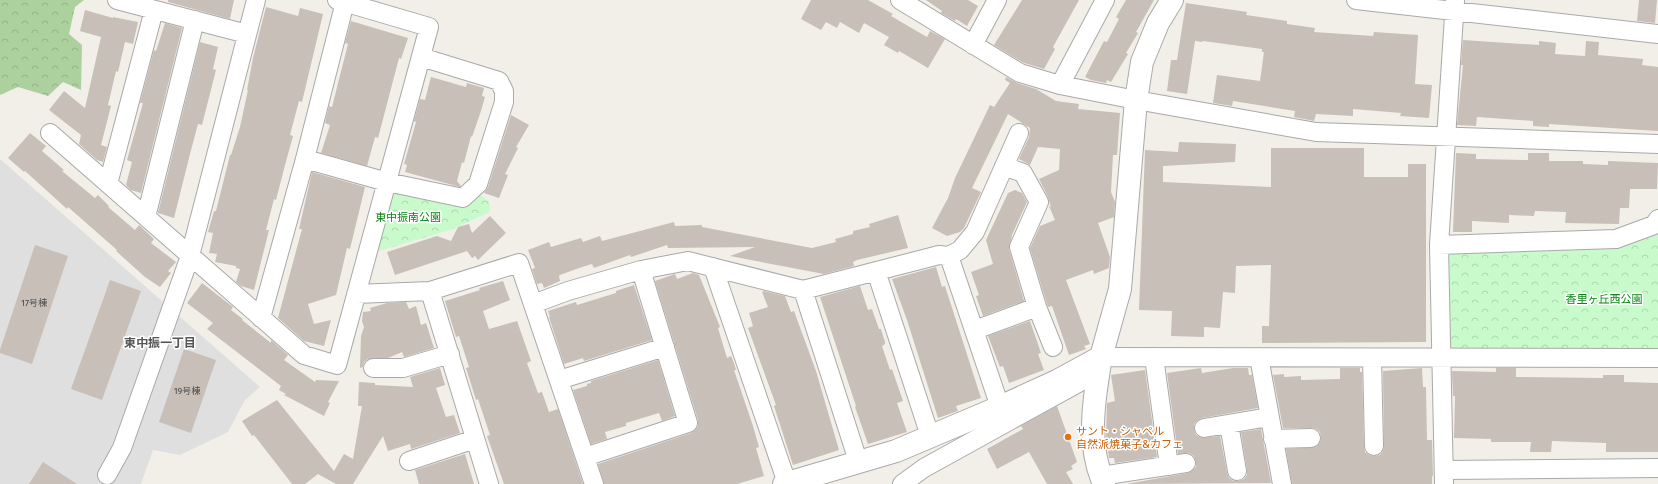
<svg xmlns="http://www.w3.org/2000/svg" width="1658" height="484" viewBox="0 0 1658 484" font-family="'Fira Sans','Noto Sans JP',sans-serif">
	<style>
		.residential { fill: #e0dfdf }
		.forest { fill: url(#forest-crowns) }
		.park { fill: url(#park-crowns) }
		.building { fill: #c7bfb8 }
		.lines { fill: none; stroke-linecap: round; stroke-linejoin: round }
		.minor-casing { stroke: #a9a9a9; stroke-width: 20 }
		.tertiary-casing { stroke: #a9a9a9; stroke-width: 24 }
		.minor { stroke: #fff; stroke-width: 18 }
		.tertiary { stroke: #fff; stroke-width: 22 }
		.food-dot { fill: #e8710a; stroke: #fff; stroke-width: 1.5 }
		.labels { text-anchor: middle; stroke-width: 3; stroke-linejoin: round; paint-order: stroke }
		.number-label { font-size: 9px; fill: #4b4948 }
		.park-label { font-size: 11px; fill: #0c8416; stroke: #fff }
		.food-label { font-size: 11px; fill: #c56008; stroke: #fff; text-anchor: start }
		.neighbourhood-label { font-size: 12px; font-weight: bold; fill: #555; stroke: #fff }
	</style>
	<defs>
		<pattern id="forest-crowns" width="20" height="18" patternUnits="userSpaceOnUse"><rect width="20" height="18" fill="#add19e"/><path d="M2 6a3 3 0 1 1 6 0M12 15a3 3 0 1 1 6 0" fill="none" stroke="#95b388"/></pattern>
		<pattern id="park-crowns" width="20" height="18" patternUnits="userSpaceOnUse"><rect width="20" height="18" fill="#c8facc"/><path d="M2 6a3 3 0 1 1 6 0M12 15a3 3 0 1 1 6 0" fill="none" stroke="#acd6af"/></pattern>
	</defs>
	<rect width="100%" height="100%" fill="#f2efe9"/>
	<path class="residential" d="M0 159 260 387 245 400 228 432 180 455 153 450 141 484H0Z"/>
	<path class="forest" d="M0 0H84L75 7 69 34 82 45 81 90 63 82 48 96 18 87 0 95Z"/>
	<path class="park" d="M398 191 478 194 489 201 490 212 450 230 375 252 388 197Z
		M1658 227V353L1448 352 1446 250Z"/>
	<path class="building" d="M168 0H234L230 19 168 2Z
		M811 0H868L893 14 891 16 927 37 930 31 945 39 928 68 899 51 898 53 884 45 889 37 864 23 859 33 840 22 837 28 826 22 821 30 801 19Z
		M926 0H968L978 6 967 26 956 19 955 21 941 13 942 11Z
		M1022 0H1079L1053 47 1055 49 1044 69 1024 63 994 45Z
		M1126 0H1154L1136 32 1138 33 1126 53 1128 54 1111 82 1107 80 1106 83 1091 80 1085 77 1104 41 1107 42 1119 19 1116 17Z
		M1639 0H1657L1655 23 1637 21Z
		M1186 3 1247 12 1246 15 1287 21V24L1315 28 1314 32 1373 36 1374 32 1418 35 1415 84 1432 85 1429 118 1400 116 1401 113 1353 109V116L1316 114 1314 121 1294 117 1295 111 1233 101 1232 106 1213 103 1217 75 1260 81 1264 52H1262V49L1203 41 1202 42 1195 41 1187 94 1167 91 1171 60H1177Z
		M266 7 298 16 300 8 323 14 302 102 299 101 290 135 293 136 285 165 276 200 274 199 266 230H269L254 290 241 286 236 282 240 269 236 268V266L215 262 217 254 209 253 213 233 208 232 214 211H216L230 155H231L240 127 248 90H247L253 58Z
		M85 10 113 18V17L138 22 133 44 125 42 118 72 116 71 108 105 111 106 101 145 107 147 103 162 97 160 79 144 81 135 49 110 64 91 85 108 101 37 80 31Z
		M351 21 408 38 401 59 399 58 382 123 378 138 375 137 367 166 321 153 330 125 325 123 329 106 332 107 348 44 345 43Z
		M165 23 182 28 141 193 131 190 126 185 132 162 127 160 143 103H140L154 50 156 51Z
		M1463 40 1539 45V41L1556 43 1555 54 1585 56 1586 41 1599 42 1598 55 1643 59 1642 65 1658 67V131L1549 124V127L1533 126V121L1477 117 1476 126 1457 125 1463 65H1461Z
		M200 42 218 47 213 69 216 70 202 125 198 124 190 154 174 218 158 213Z
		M431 77 466 87 467 83 484 88 482 96 485 97 481 111 472 137 471 136 464 163 462 162 457 181 461 186 460 187 405 172 407 165 404 164 416 122 414 121 420 99 425 100Z
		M1006 77 1017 83 1036 89 1056 101 1079 104 1078 109 1120 113 1117 155H1113L1111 192 1115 202 1114 217 1098 223 1110 257 1109 268 1094 274 1093 270 1066 280 1090 344 1084 346 1086 349 1069 355 1052 306 1048 307 1047 304 1030 248 1040 226 1055 220 1049 206 1051 207 1048 197 1039 179 1059 170 1060 149 1038 147 1030 165 1019 159 1029 137 1030 128 1008 114 972 188 981 192 964 228 960 232 947 236 932 228 948 198 955 178 990 105 994 107 1010 83 1005 80Z
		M511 115 529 125 516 147 518 148 505 174 508 175 499 198 484 193 488 187Z
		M30 133 46 146 42 151 64 170 62 171 95 198 98 195 109 206 108 207 135 230 139 225 154 239 151 243 176 262 168 271 171 273 160 287 145 277 116 251 117 250 68 207 67 209 25 171 24 172 8 158Z
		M1179 142 1236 144 1235 162 1163 166V182L1271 187V148H1364V177H1408V164H1426V342L1262 343V326H1269L1271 265 1236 266 1235 293 1223 292 1220 328 1204 327V337L1171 336 1172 311 1139 310 1145 150 1178 152Z
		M1456 153 1476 154V159L1528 160V153H1549V161H1583V164L1608 165V161L1658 163 1657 189H1630L1629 208H1620L1619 224 1565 223 1566 212 1535 211 1534 216 1509 215V223L1472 221V232H1453Z
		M312 172 365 187 350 249 347 248 336 295 308 304 314 324 331 320 324 346 304 341 278 318 302 229H299Z
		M1015 190 1022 193 1027 202 1011 237 1012 236 1009 249 1024 301 983 316 976 296 979 295 971 272 993 264 986 240 1008 193Z
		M898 215 908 248 857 260 853 262 854 266 824 274 730 256 755 247 668 248 667 245 631 257 630 255 594 268 592 264 579 268 560 275 559 276 560 281 544 288 542 283 537 284 532 269 535 268 528 250 549 242 551 247 581 238 583 242 600 236 602 241 674 222 675 226 702 225V227L812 248 836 242 835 239 853 234V231L870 227 869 224Z
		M490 216 506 233 478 260 475 256 472 258 467 251 395 275 387 252 437 236 451 241 458 227 469 224 472 233Z
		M35 245 68 256 32 364 0 353V350Z
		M936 267 942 287 945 286 981 398 956 406 958 411 938 418 907 320 892 279Z
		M693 273 699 275 720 327 718 328 727 358 731 356 734 363 736 370H734L753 426 759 447 756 448 764 476 737 484H604L598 464 691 433 695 430 698 426V420L655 281 675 274 677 279Z
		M110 280 141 291 102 400 71 389Z
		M503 281 510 300 483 311 489 329 517 321 531 361 527 363 538 393 542 392 549 412 558 409 583 484H504L487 436 490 435 478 399 476 400 466 368 469 367 459 336 456 337 445 301 480 290 479 288Z
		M202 283 233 307 231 310 243 319 242 320 271 343V340L288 355 284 360 315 382 316 380 339 381 328 402 330 403 324 416 284 395 286 394 279 390 281 386 207 329 213 323 187 303Z
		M634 285 652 340 584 361 583 358 564 364 549 317H550L548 311 576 302 577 305 616 293V291Z
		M860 286 868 310 872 309 879 329H881L885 342V344L882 346 890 370 892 369 903 401 897 403 907 432 868 444 855 407 856 406 820 297Z
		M764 291 785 296 791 312 794 311 816 371 839 450 793 465 774 406 776 405 748 328 753 326 749 313 768 307 762 292Z
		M406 302 409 309 416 306 421 325 426 323 434 348 404 357 402 352 388 358 368 359 364 362 363 367 360 368 361 336 364 327 362 321 363 312 371 311 370 308 387 303Z
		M1030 321 1041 353 1038 354 1044 370 1009 383 1003 366 1000 367 988 336Z
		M184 349 216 360 191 433 159 422Z
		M658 360 675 416 662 421 659 413 626 423V426L605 432 607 439 591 444 573 390 587 386V384L591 383V381Z
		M440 368 445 385 436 388 446 417 454 415 460 433 411 449 410 444 388 451 383 436 353 484H336L318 474 305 484H292L254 435 252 436 242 421 277 400 334 471 344 454 353 459 362 406H358L359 382 375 383V385L413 387 410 377Z
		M1201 368 1202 373 1233 368H1248L1249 375H1252L1258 408 1202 418 1198 420 1194 424V430L1196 435 1201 438 1220 436 1227 473 1229 478 1233 481H1238L1244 479 1247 475V470L1241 432 1261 429 1271 483 1126 484 1188 473 1192 471 1196 467V462L1194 456 1189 453 1178 454 1167 373Z
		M1340 368H1360V372H1362L1364 446 1365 452 1369 455 1374 456 1380 455 1383 451 1384 446 1383 371 1422 368 1423 387H1426L1427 440H1432L1433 476H1432V484H1292L1286 449 1316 447 1320 443 1321 437 1320 432 1316 429 1311 428H1283L1273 375 1284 374V377L1301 376V380L1340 379Z
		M1496 368H1516V377L1603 378V375H1624V382L1658 383V452H1606V443L1552 441 1551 452H1530L1531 442H1491V439L1454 438 1455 396H1453L1452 371 1496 372Z
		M1145 370 1157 457 1115 463 1114 458H1109L1106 436 1107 403 1115 401 1111 375Z
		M1057 406 1077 462 1071 466 1073 469 1066 472 1073 484H1047L1029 452 997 469 987 449 1023 429 1021 426Z
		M465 454 474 484H419L415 470Z
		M43 462 77 484H29Z"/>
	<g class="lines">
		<g class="minor-casing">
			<path id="minor" d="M117 0 247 34
				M900 0 1020 73 1060 85 1136 100 1316 132 1658 144
				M1356 0 1658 34
				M973 45 997 0
				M1060 85 1105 0
				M50 133 304 355 337 365 429 27 337 0
				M305 159 345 2
				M1004 166 1023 173 1039 202 1019 247 1037 307 1053 347
				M108 184 154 10
				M146 217 195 20
				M1439 245 1455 1
				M949 256 960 250 975 232 1019 133
				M713 267 787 483
				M876 271 930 436
				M803 290 858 461
				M430 291 489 484
				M356 294 430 291 519 263 594 484
				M533 304 568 291 641 270 688 261 803 290 939 255 949 256 1000 407
				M261 318 305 159 387 182 463 198 478 184 504 102V91L499 81 421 57
				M975 330 1037 307
				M1101 357 1658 358
				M1154 357 1169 466
				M1259 357 1282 484
				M1372 358 1374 446
				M373 368H403L450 354
				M559 380 665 347
				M1229 424 1237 471
				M1204 428 1269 417
				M1273 439 1311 438
				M585 457 688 423 641 270
				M409 461 475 439
				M1444 470 1658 468
				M107 475 122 448 190 256 256 0
				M1101 476 1186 463
				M902 484 924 468 1098 372
				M1444 484 1439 245 1616 239 1654 225 1658 219"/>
		</g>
		<g class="tertiary-casing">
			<path id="tertiary" d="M1101 357C1094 398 1086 444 1104 484
				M784 484 896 451 1000 407 1057 381 1101 357 1120 289 1136 100 1142 62 1158 23 1172 0"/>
		</g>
		<use href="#minor" class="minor"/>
		<use href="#tertiary" class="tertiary"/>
	</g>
	<circle class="food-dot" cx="1068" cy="437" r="4"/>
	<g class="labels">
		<g class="number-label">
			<text x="34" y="306">17号棟</text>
			<text x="187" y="394">19号棟</text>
		</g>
		<g class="park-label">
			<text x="408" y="221">東中振南公園</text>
			<text x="1604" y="303">香里ヶ丘西公園</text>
		</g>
		<g class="food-label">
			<text x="1076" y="435">サント・シャペル<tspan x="1076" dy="13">自然派焼菓子&amp;カフェ</tspan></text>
		</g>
		<g class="neighbourhood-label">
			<text x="160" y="347">東中振一丁目</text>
		</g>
	</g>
</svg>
